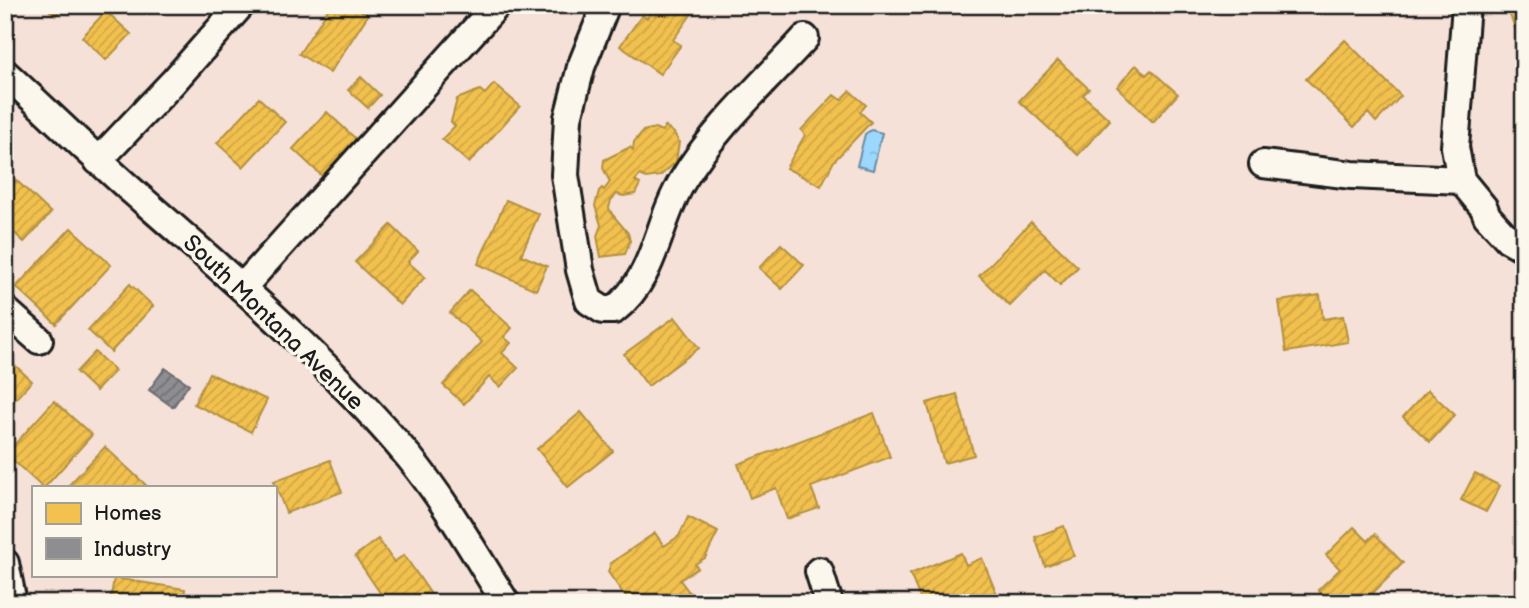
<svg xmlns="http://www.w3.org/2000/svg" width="1529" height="608" viewBox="0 0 1529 608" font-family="'Balsamiq Sans',sans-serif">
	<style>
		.water { fill: url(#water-ripples); stroke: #698ca3; stroke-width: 2 }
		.homes { fill: url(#homes-hatch); stroke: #b2903f; stroke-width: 2 }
		.industry { fill: url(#industry-hatch); stroke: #6b6b6f; stroke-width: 2 }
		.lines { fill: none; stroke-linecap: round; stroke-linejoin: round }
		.minor-casing { stroke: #1c1c1c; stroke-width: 32 }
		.minor { stroke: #fbf7ec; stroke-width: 26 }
		.labels { text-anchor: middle; stroke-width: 7; stroke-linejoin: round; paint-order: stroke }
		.street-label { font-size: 23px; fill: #1c1c1c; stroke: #fbf7ec }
	</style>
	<defs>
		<pattern id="water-ripples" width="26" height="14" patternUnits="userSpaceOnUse" patternTransform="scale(1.75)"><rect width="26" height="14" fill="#9cd7fd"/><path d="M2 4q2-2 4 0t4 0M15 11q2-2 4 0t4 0" fill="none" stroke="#86b8d8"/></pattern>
		<pattern id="homes-hatch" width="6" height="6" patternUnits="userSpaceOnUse" patternTransform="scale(1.75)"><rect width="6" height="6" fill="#f2c14e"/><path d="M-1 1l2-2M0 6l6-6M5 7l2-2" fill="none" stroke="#cfa544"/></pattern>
		<pattern id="industry-hatch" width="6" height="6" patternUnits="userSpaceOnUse" patternTransform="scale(1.75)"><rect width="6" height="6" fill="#8d8d92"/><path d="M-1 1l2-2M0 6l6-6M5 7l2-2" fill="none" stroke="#727276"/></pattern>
	</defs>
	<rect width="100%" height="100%" fill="#f6e1d8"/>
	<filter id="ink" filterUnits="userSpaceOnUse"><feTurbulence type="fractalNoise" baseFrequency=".0143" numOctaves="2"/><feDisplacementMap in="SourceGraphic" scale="14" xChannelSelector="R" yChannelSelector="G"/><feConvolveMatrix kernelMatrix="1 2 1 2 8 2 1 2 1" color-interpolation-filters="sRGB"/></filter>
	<g filter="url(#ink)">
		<path class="water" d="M871 130 882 133 873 170 857 166 865 134Z"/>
		<path class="homes" d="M44 5H65L55 16Z
			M331 5H352L368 15 330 73 299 54Z
			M656 5H698L673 40 681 45 660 74 620 46 642 15 647 18Z
			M1506 5H1524V51Z
			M106 11 131 34 106 60 82 37Z
			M1345 40 1401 96 1376 122 1368 113 1354 127 1306 79Z
			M1058 60 1089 89 1083 95 1110 120 1078 155 1019 101Z
			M1136 65 1146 75 1151 70 1178 94 1153 122 1117 87Z
			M361 77 380 95 368 108 348 90Z
			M494 84 520 106 469 163 442 139 455 126 451 122 457 99 480 90 485 94Z
			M850 91 866 105 860 112 871 122 834 161 821 186 786 168 805 135 801 130 834 95 841 100Z
			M259 98 285 122 243 167 217 143Z
			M327 112 356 139 322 176 293 149Z
			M665 126 674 133 679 142 676 162 660 176 646 178 640 175 635 181 640 184 635 194 623 196 617 194 611 200 609 208 612 214 628 233 630 241 625 254 601 257 597 236 601 225 595 206 599 191 602 188 604 190 610 182 603 168 604 160 630 147 633 150 634 142 643 131 655 128 662 131Z
			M16 180 51 213 24 242 5 224V191Z
			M506 200 539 214 521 255 547 266 536 290 478 264Z
			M1031 222 1078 267 1060 285 1045 270 1010 306 979 276Z
			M391 225 418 251 408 262 425 277 400 305 355 262Z
			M71 228 111 265 56 324 16 287Z
			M781 244 804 265 782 289 759 268Z
			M130 284 153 306 111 352 88 330Z
			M470 290 512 328 504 337 511 343 502 353 518 368 500 387 489 377 464 404 443 385 482 342 450 313Z
			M1320 295 1323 319 1343 316 1348 342 1286 352 1279 301Z
			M675 317 699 348 648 386 624 354Z
			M95 352 115 371 96 391 76 372Z
			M5 356 32 381 5 410Z
			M209 373 267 400 251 432 194 404Z
			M1428 390 1455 415 1430 442 1403 417Z
			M957 394 974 455 944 463 927 403Z
			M54 401 92 435 45 487H42L6 454Z
			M581 412 613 451 568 487 537 449Z
			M874 413 890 457 811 487 819 508 787 519 776 488 750 498 738 464Z
			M105 447 148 487H67Z
			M330 460 342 492 286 513 274 481Z
			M1475 473 1500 486 1486 512 1461 500Z
			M688 517 718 532 705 558 695 564 698 568 680 580 689 592 676 601 671 593 658 603H630L608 572 611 563 655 533 664 546 679 536Z
			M1064 526 1074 556 1045 566 1035 537Z
			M1354 527 1368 541 1375 534 1403 563 1363 603H1331L1318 590 1340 569 1326 555Z
			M378 539 394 562 404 555 437 603H387L355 556Z
			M961 553 966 565 982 558 999 600 991 603H922L910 574Z
			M114 578 185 589 183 603H110Z"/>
		<path class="industry" d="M165 368 189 384 173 407 149 390Z"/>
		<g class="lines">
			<g class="minor-casing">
				<path id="minor" d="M606 5 581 67 568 118 565 175 580 270 589 301 603 310H614C657 276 656 224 683 180 714 128 765 82 805 38
					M1466 5 1455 147 1461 180 1484 208 1487 216 1508 239 1524 248
					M5 73C50 114 92 156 138 196 232 278 328 361 409 457 446 502 475 554 506 603
					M98 161 173 82 241 5
					M1263 164 1352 175 1461 180
					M242 288 497 5
					M5 310 39 340
					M5 563 13 603
					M819 571 829 603"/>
			</g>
			<use href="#minor" class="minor"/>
		</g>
	</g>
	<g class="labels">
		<g class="street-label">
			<text transform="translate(274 322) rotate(44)" y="8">South Montana Avenue</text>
		</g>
	</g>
	<rect width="1529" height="608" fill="none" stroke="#fbf7ec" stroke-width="28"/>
	<rect x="14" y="14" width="1501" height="580" fill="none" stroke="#1c1c1c" stroke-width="2.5" filter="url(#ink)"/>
	<rect x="32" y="486" width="245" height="91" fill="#fbf7ec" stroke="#a29f99" stroke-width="2"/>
	<rect x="46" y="503" width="35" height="21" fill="#f2c14e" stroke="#a29f99" stroke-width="2"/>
	<text x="94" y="520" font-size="21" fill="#1c1c1c">Homes</text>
	<rect x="46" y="538" width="35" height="21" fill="#8d8d92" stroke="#a29f99" stroke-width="2"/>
	<text x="94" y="556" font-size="21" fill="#1c1c1c">Industry</text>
</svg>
